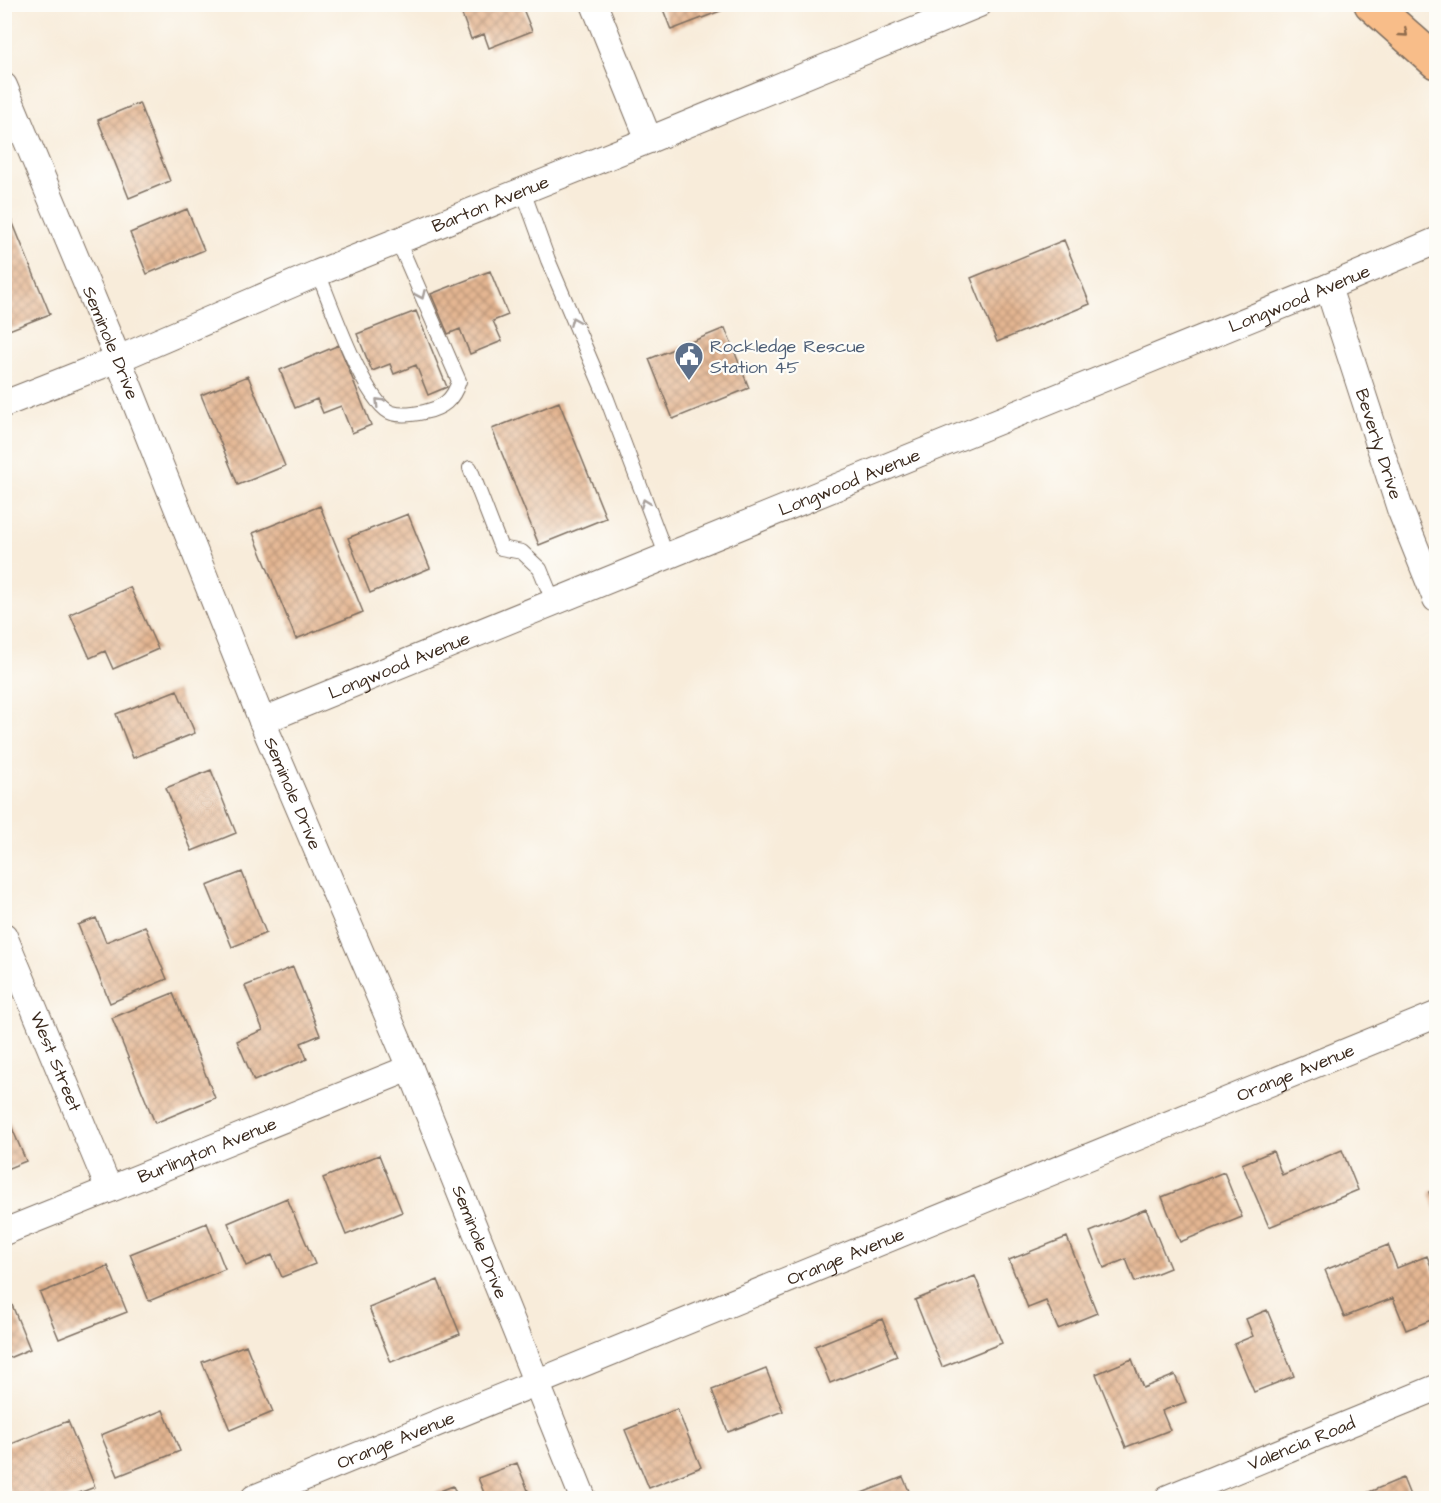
<svg xmlns="http://www.w3.org/2000/svg" width="1441" height="1503" viewBox="0 0 1441 1503" font-family="'Architects Daughter',sans-serif">
	<style>
		.building { fill: url(#building-cross-hatch) }
		.lines { fill: none; stroke-linecap: round; stroke-linejoin: round }
		.lane-casing { stroke: #7d6e60; stroke-width: 16 }
		.street-casing { stroke: #7d6e60; stroke-width: 28 }
		.primary-casing { stroke: #7d6e60; stroke-width: 36 }
		.lane { stroke: #fff; stroke-width: 14 }
		.street { stroke: #fff; stroke-width: 26 }
		.primary { stroke: #f8bd89; stroke-width: 33 }
		.oneway { stroke: #906c4e }
		.oneway2 { stroke: #a79f9a }
		.labels { text-anchor: middle; stroke-width: 4.5; stroke-linejoin: round; paint-order: stroke }
		.street-label { font-size: 18px; fill: #3b2a1e; stroke: #fdfcf7 }
		.service-label { font-size: 18px; fill: #4e5e75; stroke: #fdfcf7; text-anchor: start }
	</style>
	<defs>
		<pattern id="building-cross-hatch" width="8" height="8" patternUnits="userSpaceOnUse" patternTransform="scale(1.5)"><rect width="8" height="8" fill="#e4b692"/><path d="M0 0l8 8M0 8l8-8" fill="none" stroke="#ba9477"/></pattern>
	</defs>
	<rect width="100%" height="100%" fill="#fdfcf7"/>
	<filter id="ink" filterUnits="userSpaceOnUse"><feTurbulence type="fractalNoise" baseFrequency=".0167" numOctaves="2"/><feDisplacementMap in="SourceGraphic" scale="12" xChannelSelector="R" yChannelSelector="G"/><feConvolveMatrix kernelMatrix="1 2 1 2 8 2 1 2 1" color-interpolation-filters="sRGB"/></filter>
	<filter id="wash" filterUnits="userSpaceOnUse"><feTurbulence type="fractalNoise" baseFrequency=".008" numOctaves="4" result="noise"/><feDisplacementMap in="SourceGraphic" scale="24" xChannelSelector="R" yChannelSelector="G"/><feGaussianBlur stdDeviation="1.35" result="paint"/><feColorMatrix in="noise" values="0 0 0 0 0 0 0 0 0 0 0 0 0 0 0 0 0 1.4 0 .05"/><feComposite in="paint" operator="in"/></filter>
	<g filter="url(#wash)">
		<rect width="100%" height="100%" fill="#f8ecda"/>
		<g id="blocks">
			<path class="building" d="M472 4H521L532 31 489 48 484 34 471 39 460 9Z
				M661 4H736V5L671 30Z
				M139 103 170 181 129 198 98 120Z
				M187 209 204 250 147 274 130 233Z
				M10 216 50 314 4 332V218Z
				M1064 240 1090 304 997 342 971 278Z
				M490 271 508 315 493 321 502 341 470 354 460 329 448 334 431 294Z
				M416 311 447 387 428 395 416 365 394 374 390 364 372 371 357 334Z
				M725 328 749 388 673 419 649 359Z
				M339 345 371 425 352 433 341 406 323 413 317 399 295 408 280 370Z
				M248 376 285 466 238 485 201 395Z
				M559 402 606 518 539 545 492 429Z
				M320 506 363 612 296 639 253 533Z
				M408 514 430 568 370 593 348 538Z
				M130 587 158 649 113 669 105 651 90 658 70 614Z
				M177 690 195 733 133 758 116 714Z
				M211 770 236 833 192 851 166 788Z
				M242 872 266 933 232 947 207 886Z
				M96 918 106 942 145 926 167 979 110 1003 78 925Z
				M293 967 320 1035 301 1043 307 1059 254 1081 237 1041 263 1030 245 986Z
				M173 993 215 1098 155 1123 112 1018Z
				M4 1109 26 1161 4 1170Z
				M1342 1150 1358 1190 1269 1227 1242 1164 1273 1151 1282 1175Z
				M379 1155 402 1212 346 1235 323 1178Z
				M1224 1172 1242 1217 1180 1242 1162 1197Z
				M1436 1190V1210L1429 1192Z
				M287 1198 315 1264 282 1277 272 1255 246 1266 228 1223Z
				M1146 1209 1170 1268 1135 1282 1126 1259 1104 1268 1090 1232Z
				M207 1223 225 1269 149 1301 130 1254Z
				M1067 1237 1097 1313 1058 1329 1046 1301 1028 1308 1009 1260Z
				M1388 1245 1397 1268 1427 1256 1436 1279V1318L1406 1330 1393 1298 1344 1317 1325 1270Z
				M108 1266 127 1312 59 1339 40 1293Z
				M975 1276 1002 1343 942 1367 915 1300Z
				M438 1280 460 1334 391 1362 369 1308Z
				M12 1305 30 1349 4 1360V1308Z
				M1267 1310 1294 1376 1254 1392 1234 1344 1253 1336 1246 1319Z
				M882 1319 897 1356 830 1383 815 1346Z
				M246 1345 273 1412 230 1430 202 1362Z
				M1132 1359 1143 1388 1175 1375 1186 1402 1162 1411 1170 1430 1126 1447 1096 1374Z
				M766 1369 783 1411 728 1432 712 1390Z
				M677 1409 701 1467 649 1488 625 1430Z
				M163 1410 180 1451 118 1476 101 1435Z
				M68 1421 95 1487 66 1498H13L4 1478V1447Z
				M517 1463 531 1498H486L478 1478Z
				M903 1477 912 1498H849Z
				M1403 1478 1411 1498H1358L1357 1497Z
				M453 1486 458 1498H422Z"/>
		</g>
	</g>
	<g filter="url(#ink)">
		<use href="#blocks" fill-opacity="0" stroke="#7d6e60" stroke-width="1.5"/>
		<g class="lines">
			<g class="lane-casing">
				<path id="lane" d="M523 191 548 260 607 399 667 557
					M318 273C330 301 365 405 392 413 402 416 415 414 424 412 443 408 453 400 459 381L398 241
					M470 468 501 548 522 552 540 569 554 603"/>
			</g>
			<g class="street-casing">
				<g id="street">
					<path d="M594 4 649 140"/>
					<path id="s1" d="M4 86 118 359 262 721 410 1068 583 1498"/>
					<path id="s2" d="M1328 287 1400 509 1436 599"/>
					<path id="s3" d="M4 404 118 359 318 273 649 140 979 4"/>
					<path id="s4" d="M262 721 1328 287 1436 241"/>
					<path id="s5" d="M4 936 109 1189"/>
					<path id="s6" d="M4 1232 410 1068"/>
					<path id="s7" d="M254 1498 1436 1015"/>
					<path id="s8" d="M1168 1498 1436 1388"/>
				</g>
			</g>
			<g class="primary-casing">
				<path id="primary" d="M1371 4 1436 62"/>
			</g>
			<use href="#lane" class="lane"/>
			<use href="#street" class="street"/>
			<use href="#primary" class="primary"/>
		</g>
		<defs><path id="oneway-chevron" d="M-2-3.5L2.5 0L-2 3.5" fill="none" stroke-width="1.6" stroke-linecap="round" stroke-linejoin="round" transform="scale(1.5)"/></defs>
		<use class="oneway" href="#oneway-chevron" transform="translate(1404 33) rotate(41)"/>
		<g class="oneway2">
			<use href="#oneway-chevron" transform="translate(421 295) rotate(66)"/>
			<use href="#oneway-chevron" transform="translate(574 321) rotate(-113)"/>
			<use href="#oneway-chevron" transform="translate(379 402) rotate(-134)"/>
			<use href="#oneway-chevron" transform="translate(645 503) rotate(-111)"/>
		</g>
	</g>
	<defs>
		<g id="civic-pin" transform="scale(1.5)"><path d="M0 17L-7.5 6A9.5 9.5 0 1 1 7.5 6Z" fill="#5c6f8a" stroke="#fdfcf7"/><path d="M-.6-6.5H3V-4.5H.6V-3L4-1V1h2V6H-6V1h2V-1L-.6-3ZM-1.2 2.5V6h2.4V2.5Z" fill="#fff"/></g>
	</defs>
	<g fill-rule="evenodd">
		<use href="#civic-pin" x="689" y="356"/>
	</g>
	<g class="labels">
		<g class="street-label">
			<text dy="6" stroke="none"><textPath href="#s3" startOffset="526">Barton Avenue</textPath></text>
			<text dy="6" stroke="none"><textPath href="#s4" startOffset="1120">Longwood Avenue</textPath></text>
			<text dy="6" stroke="none"><textPath href="#s1" startOffset="278">Seminole Drive</textPath></text>
			<text dy="6" stroke="none"><textPath href="#s2" startOffset="165">Beverly Drive</textPath></text>
			<text dy="6" stroke="none"><textPath href="#s4" startOffset="634">Longwood Avenue</textPath></text>
			<text dy="6" stroke="none"><textPath href="#s4" startOffset="148">Longwood Avenue</textPath></text>
			<text dy="6" stroke="none"><textPath href="#s1" startOffset="764">Seminole Drive</textPath></text>
			<text dy="6" stroke="none"><textPath href="#s5" startOffset="136">West Street</textPath></text>
			<text dy="6" stroke="none"><textPath href="#s7" startOffset="1125">Orange Avenue</textPath></text>
			<text dy="6" stroke="none"><textPath href="#s6" startOffset="219">Burlington Avenue</textPath></text>
			<text dy="6" stroke="none"><textPath href="#s1" startOffset="1250">Seminole Drive</textPath></text>
			<text dy="6" stroke="none"><textPath href="#s7" startOffset="639">Orange Avenue</textPath></text>
			<text dy="6" stroke="none"><textPath href="#s7" startOffset="153">Orange Avenue</textPath></text>
			<text dy="6" stroke="none"><textPath href="#s8" startOffset="144">Valencia Road</textPath></text>
		</g>
		<g class="service-label">
			<text x="710" y="352">Rockledge Rescue<tspan x="710" dy="21">Station 45</tspan></text>
		</g>
	</g>
	<rect width="1441" height="1503" fill="none" stroke="#fdfcf7" stroke-width="24"/>
</svg>
